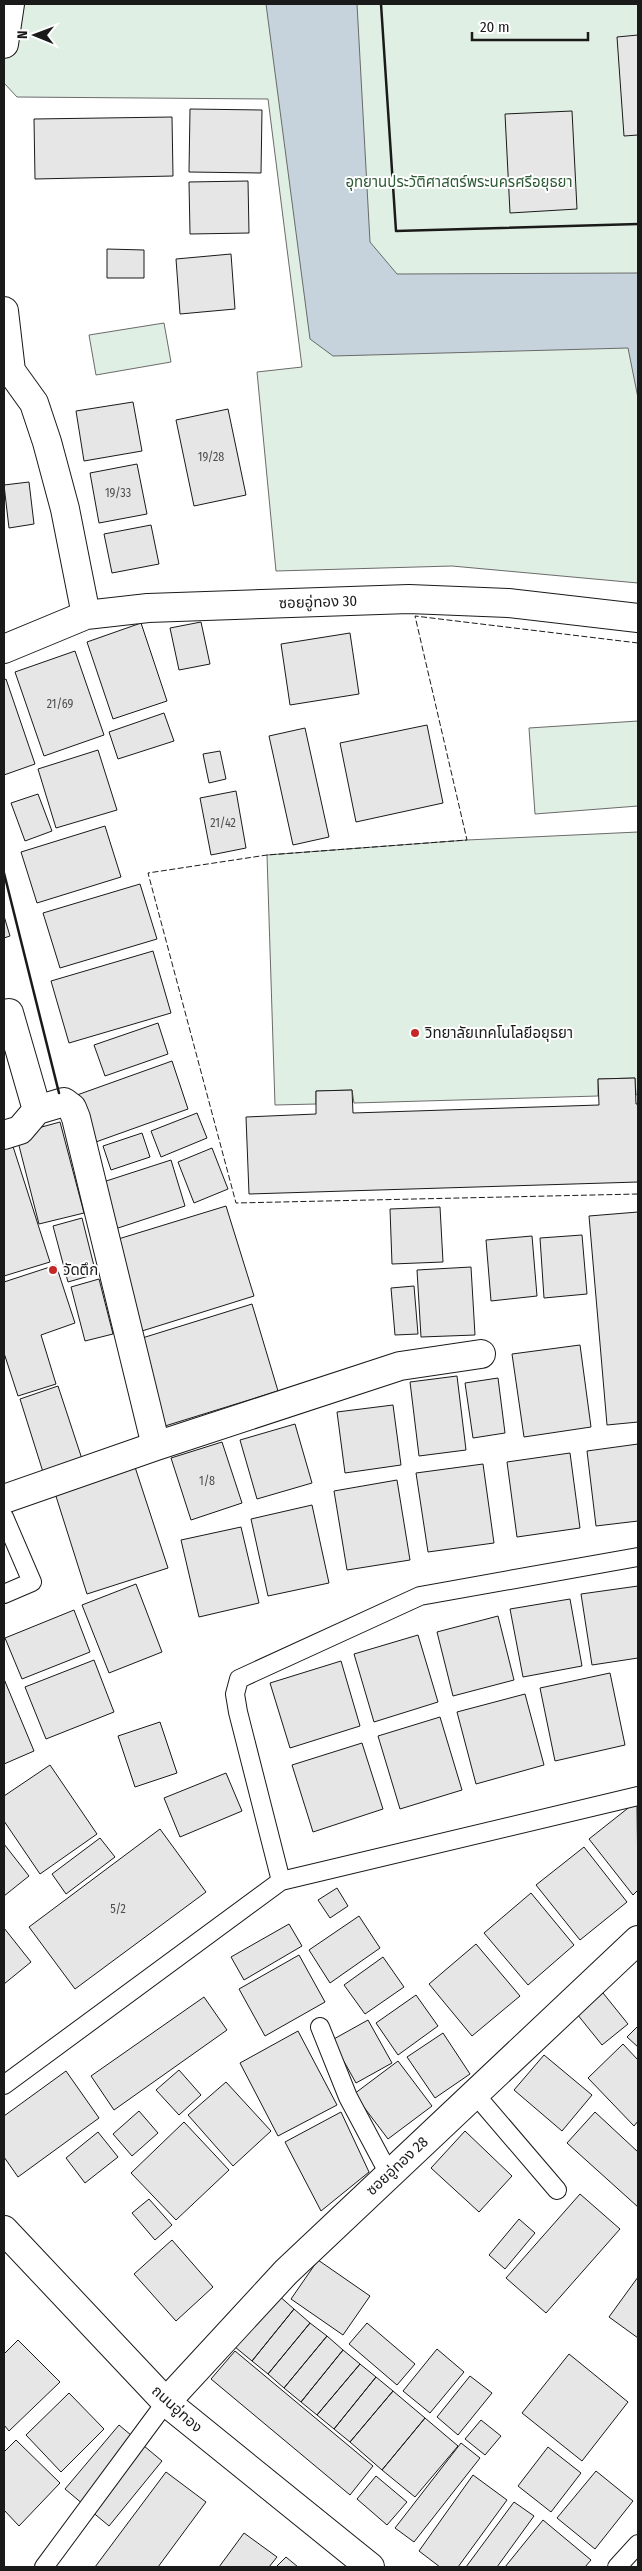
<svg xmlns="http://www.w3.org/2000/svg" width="642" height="2571" viewBox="0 0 642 2571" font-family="'Fira Sans Condensed','Noto Sans Thai',sans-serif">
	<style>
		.green { fill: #e0efe3; stroke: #6a6a6a }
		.water { fill: #c6d2dc; stroke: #6a6a6a }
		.building { fill: #e6e6e6; stroke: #1a1a1a }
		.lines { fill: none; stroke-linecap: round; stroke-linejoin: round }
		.lane-casing { stroke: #1a1a1a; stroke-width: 20 }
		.street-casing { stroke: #1a1a1a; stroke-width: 30 }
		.secondary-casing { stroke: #1a1a1a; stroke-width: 30 }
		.lane { stroke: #fff; stroke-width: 18 }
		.street { stroke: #fff; stroke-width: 28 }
		.secondary { stroke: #fff; stroke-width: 28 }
		.fence { stroke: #1a1a1a; stroke-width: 1; stroke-dasharray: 6 2.5; stroke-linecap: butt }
		.wall { stroke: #1a1a1a; stroke-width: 2.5 }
		.poi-dot { fill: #c62828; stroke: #fff; stroke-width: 2 }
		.labels { text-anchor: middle; stroke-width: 4; stroke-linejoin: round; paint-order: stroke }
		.number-label { font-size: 12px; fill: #4d4d4d }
		.park-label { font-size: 15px; fill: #2b5a34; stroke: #fff }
		.street-label { font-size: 15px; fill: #1a1a1a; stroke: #fff }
		.poi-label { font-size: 15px; fill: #1a1a1a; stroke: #fff; text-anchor: start }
	</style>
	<rect width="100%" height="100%" fill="#fff"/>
	<path class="green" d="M4 4H638V583L452 566 276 571 257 372 302 367 268 99 17 97 4 83Z
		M164 323 171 362 96 375 89 335Z
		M638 721V806L535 814 529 728Z
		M638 832V1094L636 1095 635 1078 598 1079V1096L354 1103 352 1090 316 1091V1104L275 1105 267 855 467 840Z"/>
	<path class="water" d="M266 4H357L370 242 397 274 638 273V398L628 348 333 356 310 339Z"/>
	<path class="building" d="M638 35V135L624 136 617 37Z
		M190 109 262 110 261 173 189 172Z
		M572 111 577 209 510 213 505 114Z
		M172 117 173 176 35 179 34 119Z
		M248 181 249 233 190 234 189 182Z
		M107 249 144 250V278H107Z
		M231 254 235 309 180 314 176 259Z
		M133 402 142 451 84 461 76 411Z
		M228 409 246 495 194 506 176 420Z
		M137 464 147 514 99 523 90 473Z
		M29 482 34 524 9 528 4 485Z
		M151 525 159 564 112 573 104 534Z
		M201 622 210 664 179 670 170 628Z
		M141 623 167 701 113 719 87 642Z
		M350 633 359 694 290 705 281 644Z
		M75 651 104 735 44 756 15 672Z
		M6 679 35 764 4 775V680Z
		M164 713 174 741 118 759 109 732Z
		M427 725 443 803 356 822 340 743Z
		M305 728 329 837 293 845 269 736Z
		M98 750 117 810 56 828 38 769Z
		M220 751 226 779 209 783 203 754Z
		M236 791 246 848 211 855 200 798Z
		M38 794 52 831 25 841 11 803Z
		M105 826 121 877 37 903 21 852Z
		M140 884 157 939 60 968 43 913Z
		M4 916 10 936 4 938Z
		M153 951 171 1013 69 1043 51 981Z
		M158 1023 168 1054 105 1076 94 1045Z
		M172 1061 188 1109 93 1143 77 1095Z
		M635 1078 636 1104H638V1182L249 1194 246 1117 316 1114V1091L352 1090 353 1113 599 1105 598 1079Z
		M197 1113 207 1138 161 1157 151 1131Z
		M60 1122 84 1213 39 1224 16 1134Z
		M142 1133 150 1157 111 1170 103 1146Z
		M9 1134 50 1262 4 1276V1136Z
		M212 1148 228 1189 194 1203 178 1162Z
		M171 1160 185 1206 115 1229 100 1183Z
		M226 1206 254 1296 142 1331 115 1240Z
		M440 1207 443 1262 392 1264 390 1209Z
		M638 1212V1422L607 1425 589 1216Z
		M82 1218 96 1274 68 1282 53 1226Z
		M582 1235 587 1294 544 1298 540 1238Z
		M532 1236 537 1296 491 1301 486 1240Z
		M56 1265 75 1323 41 1335 56 1384 18 1396 4 1353V1282Z
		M471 1267 475 1335 421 1337 417 1270Z
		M99 1279 113 1334 85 1341 71 1287Z
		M414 1286 418 1334 395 1335 391 1288Z
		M252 1304 278 1391 165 1426 139 1339Z
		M580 1345 591 1427 524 1437 512 1354Z
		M457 1376 466 1450 419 1456 410 1382Z
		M498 1378 505 1433 473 1438 465 1383Z
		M58 1386 82 1459 43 1472 20 1399Z
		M393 1405 401 1465 345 1473 337 1412Z
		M295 1424 312 1483 257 1499 240 1440Z
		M222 1442 242 1503 191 1520 171 1458Z
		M638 1444V1521L596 1526 587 1451Z
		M570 1453 580 1528 517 1537 507 1462Z
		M134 1464 168 1568 87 1594 54 1490Z
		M483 1464 494 1543 428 1552 416 1473Z
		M397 1480 410 1560 347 1570 334 1491Z
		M312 1505 329 1583 268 1596 251 1519Z
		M241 1527 259 1603 199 1617 181 1540Z
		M136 1584 162 1652 109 1673 82 1605Z
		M638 1586V1658L592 1665 581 1594Z
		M570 1599 582 1666 523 1677 510 1609Z
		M74 1610 90 1652 22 1679 5 1638Z
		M498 1616 514 1680 453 1696 437 1632Z
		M418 1635 438 1702 374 1722 354 1654Z
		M94 1660 114 1712 46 1739 25 1687Z
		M341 1661 360 1726 290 1748 270 1683Z
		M610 1673 625 1745 555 1761 540 1688Z
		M4 1679 34 1751 4 1764Z
		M525 1694 544 1765 476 1784 457 1712Z
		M440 1717 462 1790 400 1809 378 1736Z
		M160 1722 177 1773 135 1787 118 1736Z
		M362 1743 383 1809 313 1832 292 1765Z
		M50 1765 97 1834 40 1874 4 1821V1796Z
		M226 1773 242 1811 180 1837 164 1798Z
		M637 1801 638 1890 633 1895 589 1839Z
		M160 1829 206 1892 75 1989 29 1927Z
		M100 1838 115 1857 66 1894 52 1874Z
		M4 1844 29 1876 4 1896Z
		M584 1847 627 1902 580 1940 536 1885Z
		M337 1888 348 1906 330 1918 318 1900Z
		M531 1893 574 1945 528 1985 484 1933Z
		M359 1916 380 1948 330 1983 309 1950Z
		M289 1924 302 1946 244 1980 231 1957Z
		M4 1928 31 1962 4 1984Z
		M476 1944 520 1996 472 2036 429 1984Z
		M299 1955 325 2002 265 2036 239 1989Z
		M383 1957 404 1987 365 2014 344 1985Z
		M603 1993 628 2024 602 2045 577 2014Z
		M416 1995 438 2026 398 2055 376 2023Z
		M204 1997 227 2030 114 2110 91 2076Z
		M368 2020 392 2063 356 2083 332 2040Z
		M638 2026V2047L627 2037Z
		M298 2031 337 2105 278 2136 240 2063Z
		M443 2033 470 2074 435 2098 407 2057Z
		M623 2044 638 2060V2121L634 2126 588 2078Z
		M544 2055 592 2095 562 2131 514 2090Z
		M398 2061 432 2106 388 2139 354 2094Z
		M179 2070 201 2095 179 2115 156 2090Z
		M66 2071 99 2118 18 2177 4 2157V2116Z
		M226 2082 271 2131 233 2166 188 2115Z
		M139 2111 158 2133 132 2156 113 2134Z
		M341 2112 369 2172 321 2211 285 2142Z
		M595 2112 638 2152V2207L567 2143Z
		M184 2122 229 2170 176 2220 131 2173Z
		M465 2131 512 2176 479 2212 431 2168Z
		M98 2132 118 2157 85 2183 66 2158Z
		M580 2194 620 2229 546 2313 506 2278Z
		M149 2199 172 2225 155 2240 132 2213Z
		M519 2219 535 2233 505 2269 489 2255Z
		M172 2240 213 2287 176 2321 134 2274Z
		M318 2260 370 2296 343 2335 291 2299Z
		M638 2277V2338L609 2317Z
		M278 2295 294 2309 252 2361 235 2347Z
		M294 2309 310 2323 268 2374 252 2361Z
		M310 2323 327 2336 284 2388 268 2374Z
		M367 2323 415 2364 397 2385 349 2344Z
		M327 2336 343 2350 301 2402 284 2388Z
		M18 2340 60 2382 9 2431 4 2425V2354Z
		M437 2349 464 2372 430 2413 403 2391Z
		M343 2350 360 2364 317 2415 301 2402Z
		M235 2351 373 2466 350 2495 211 2379Z
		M569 2354 628 2402 582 2461 522 2413Z
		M360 2364 376 2377 334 2429 317 2415Z
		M470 2376 492 2393 458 2435 437 2417Z
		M376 2377 393 2391 350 2442 334 2429Z
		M393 2391 425 2418 382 2470 350 2442Z
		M69 2393 104 2429 61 2472 26 2435Z
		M425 2418 458 2446 415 2497 382 2470Z
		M481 2420 501 2436 485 2455 465 2439Z
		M119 2425 162 2461 109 2526 65 2489Z
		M16 2440 60 2483 19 2526 4 2510V2452Z
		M461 2443 480 2458 414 2542 395 2528Z
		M548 2447 581 2473 551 2512 518 2486Z
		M596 2471 633 2501 595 2549 557 2518Z
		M166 2472 206 2502 158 2567H95Z
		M473 2475 507 2500 458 2567H440L419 2551Z
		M376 2476 407 2502 387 2525 357 2499Z
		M514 2502 534 2516 497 2567H466Z
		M543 2520 591 2560 585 2567H505Z
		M244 2533 277 2557 269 2567H219Z
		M286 2557 298 2567H276Z"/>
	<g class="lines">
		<g class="lane-casing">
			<path id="lane" d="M4 1517 32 1582 4 1594
				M281 1881 238 1712 235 1694 239 1679 420 1596 638 1557
				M320 2027 348 2097 389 2174
				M4 2085 281 1881 638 1796
				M474 2093 557 2190
				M44 2567 166 2402
				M617 2567 638 2544"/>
		</g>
		<g class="street-casing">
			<path id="street" d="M4 44 10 4
				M4 311 11 371 34 403 47 442 65 509 86 615
				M4 649 86 615 148 608 409 599 508 603 638 618
				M37 1110 64 1102 72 1108 76 1118 156 1446
				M4 1135 20 1130 37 1110 9 1013
				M4 1499 156 1446 400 1366 481 1354
				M166 2402 286 2272 638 1940"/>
		</g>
		<g class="secondary-casing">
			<path id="secondary" d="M4 2230 166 2402 370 2567"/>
		</g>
		<use href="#lane" class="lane"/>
		<use href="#street" class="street"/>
		<use href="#secondary" class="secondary"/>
		<path class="fence" d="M638 643 415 616 467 840 267 855 148 873 236 1203 638 1194"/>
		<path class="wall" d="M381 4 396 231 638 224
			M4 873 59 1093"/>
	</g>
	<g class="poi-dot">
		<circle cx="415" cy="1033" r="5"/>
		<circle cx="53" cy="1270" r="5"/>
	</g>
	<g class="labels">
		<g class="number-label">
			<text x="211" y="461">19/28</text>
			<text x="118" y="497">19/33</text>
			<text x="60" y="708">21/69</text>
			<text x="223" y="827">21/42</text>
			<text x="207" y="1485">1/8</text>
			<text x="118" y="1913">5/2</text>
		</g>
		<g class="park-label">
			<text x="459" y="187">อุทยานประวัติศาสตร์พระนครศรีอยุธยา</text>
		</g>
		<g class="street-label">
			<text transform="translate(318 602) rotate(-2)" y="5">ซอยอู่ทอง 30</text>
			<text transform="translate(397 2166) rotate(-43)" y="5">ซอยอู่ทอง 28</text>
			<text transform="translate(177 2409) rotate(42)" y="5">ถนนอู่ทอง</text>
		</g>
		<g class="poi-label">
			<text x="425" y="1038">วิทยาลัยเทคโนโลยีอยุธยา</text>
			<text x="63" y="1275">วัดตึก</text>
		</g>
	</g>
	<rect width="642" height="2571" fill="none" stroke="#1a1a1a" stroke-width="10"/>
	<g transform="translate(35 35) rotate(271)" stroke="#ffffff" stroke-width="4" paint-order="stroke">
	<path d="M0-4L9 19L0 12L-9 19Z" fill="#1a1a1a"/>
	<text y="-8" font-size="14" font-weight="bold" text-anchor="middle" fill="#1a1a1a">N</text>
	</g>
	<path d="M472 32v8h116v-8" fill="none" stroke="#1a1a1a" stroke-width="2.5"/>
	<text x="480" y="32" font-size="15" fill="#1a1a1a" stroke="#ffffff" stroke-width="4" paint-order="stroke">20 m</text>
</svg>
